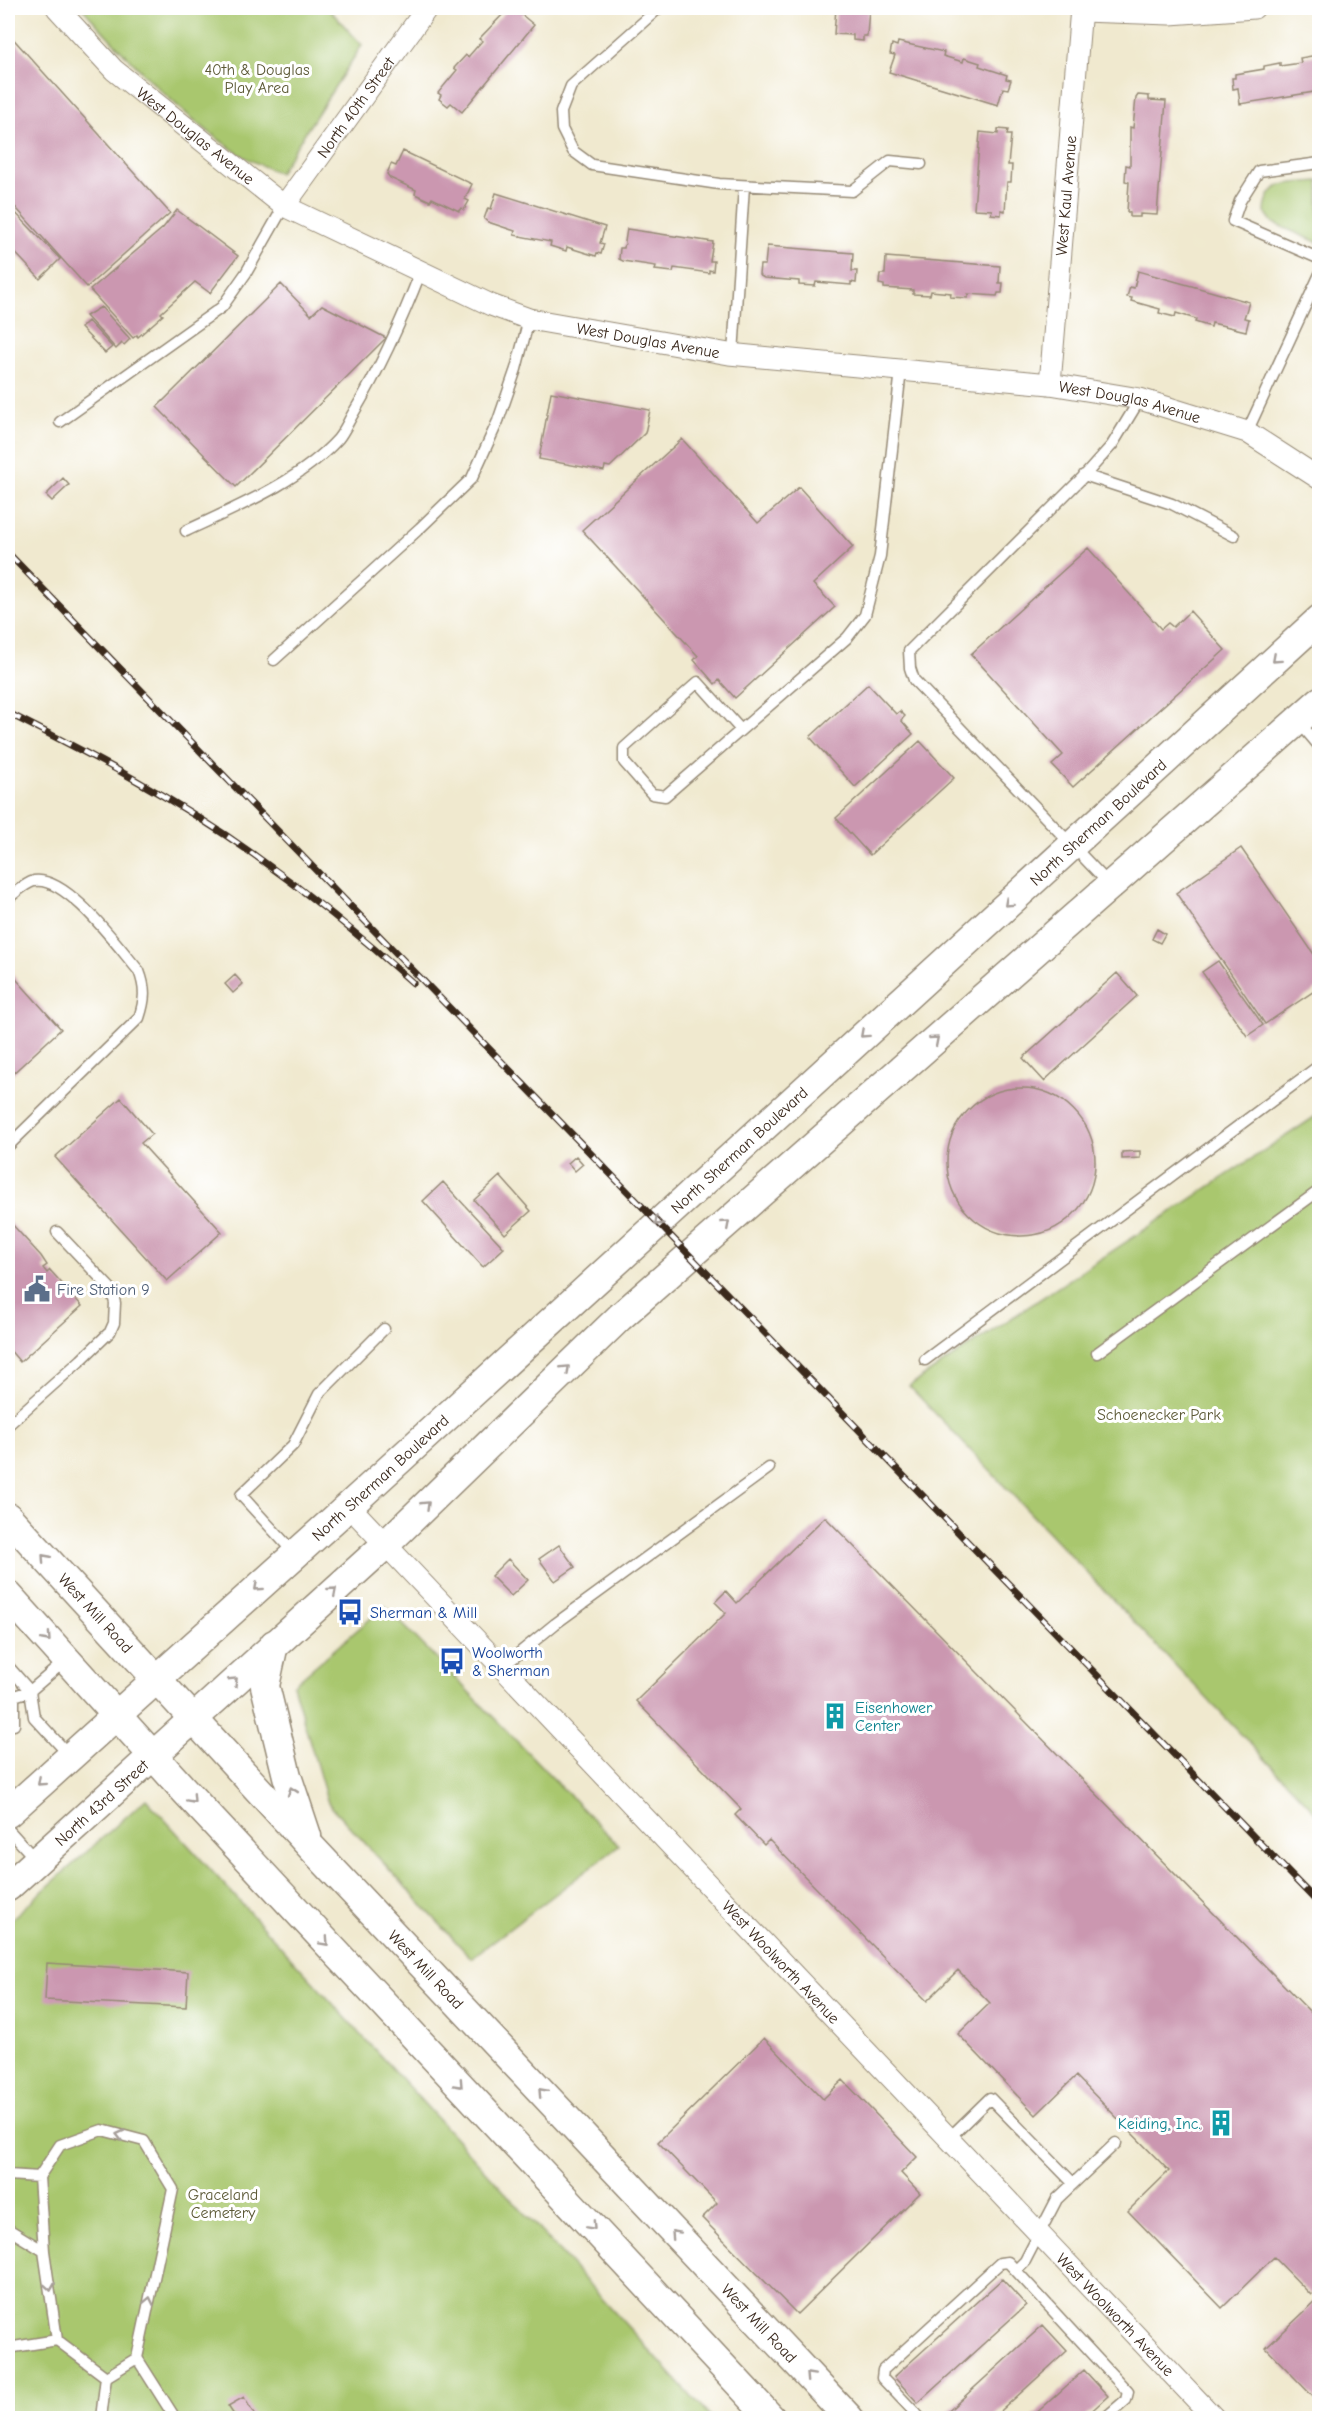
<svg xmlns="http://www.w3.org/2000/svg" width="1327" height="2426" viewBox="0 0 1327 2426" font-family="'Comic Neue',sans-serif">
	<style>
		.green { fill: #a9c76e; stroke: #727846; stroke-width: 1.5 }
		.building { fill: #cb97b0 }
		.lines { fill: none; stroke-linecap: round; stroke-linejoin: round }
		.service-casing { stroke: #968a76; stroke-width: 13 }
		.minor-casing { stroke: #968a76; stroke-width: 23 }
		.secondary-casing { stroke: #968a76; stroke-width: 31 }
		.service { stroke: #fff; stroke-width: 10 }
		.minor { stroke: #fff; stroke-width: 21 }
		.secondary { stroke: #fff; stroke-width: 28 }
		.rail-casing { stroke: #3b2a1e; stroke-width: 7 }
		.rail { stroke: #fff; stroke-width: 4.5; stroke-dasharray: 14; stroke-linecap: butt }
		.oneway { stroke: #a79f9a }
		.labels { text-anchor: middle; stroke-width: 6; stroke-linejoin: round; paint-order: stroke }
		.park-label { font-size: 16px; fill: #5c5936; stroke: #fff }
		.street-label { font-size: 16px; fill: #3b2a1e; stroke: #fff }
		.service-label { font-size: 16px; fill: #4e5e75; stroke: #fff; text-anchor: start }
		.transit-label { font-size: 16px; fill: #164399; stroke: #fff; text-anchor: start }
		.culture-label { font-size: 16px; fill: #0d838f; stroke: #fff; text-anchor: start }
	</style>
	<rect width="100%" height="100%" fill="#fff"/>
	<filter id="ink" filterUnits="userSpaceOnUse"><feTurbulence type="fractalNoise" baseFrequency=".0167" numOctaves="2"/><feDisplacementMap in="SourceGraphic" scale="12" xChannelSelector="R" yChannelSelector="G"/><feConvolveMatrix kernelMatrix="1 2 1 2 8 2 1 2 1" color-interpolation-filters="sRGB"/></filter>
	<filter id="wash" filterUnits="userSpaceOnUse"><feTurbulence type="fractalNoise" baseFrequency=".008" numOctaves="4" result="noise"/><feDisplacementMap in="SourceGraphic" scale="24" xChannelSelector="R" yChannelSelector="G"/><feGaussianBlur stdDeviation="1.35" result="paint"/><feColorMatrix in="noise" values="0 0 0 0 0 0 0 0 0 0 0 0 0 0 0 0 0 1.4 0 .05"/><feComposite in="paint" operator="in"/></filter>
	<g filter="url(#wash)">
		<rect width="100%" height="100%" fill="#f0e9cf"/>
		<path class="green" d="M82 8H328L362 45 279 173C265 167 250 161 238 153 179 114 129 60 82 8Z
			M1319 181V243L1273 223 1265 212C1267 178 1292 184 1319 181Z
			M1319 1114V1816L909 1386Z
			M385 1606 619 1846 471 1958 328 1803 293 1685Z
			M146 1799 711 2418H8V1922Z"/>
		<g id="blocks">
			<path class="building" d="M509 8H520L525 11 522 15 534 25 462 112 451 103 448 106 439 99 441 95 438 93 457 70 454 68 466 55 468 57 482 41 479 39Z
				M836 8H869L867 36H863V41L853 40V35L834 34Z
				M8 33 170 213 87 287 8 199Z
				M898 42 944 52 943 56 963 62 964 58 980 63 979 66 1007 75 1006 79 1011 80 1008 89 1003 88 998 105 889 72 895 55 890 54 892 44 897 46Z
				M1317 55 1320 60V91L1240 104 1238 88 1233 89 1232 78H1235V74L1264 69V66L1280 63V66L1301 63 1300 58Z
				M1138 95 1149 96V100L1166 101 1157 215 1140 214V217H1130V212H1127L1129 182 1125 181 1126 165 1130 166V127L1133 128 1136 98Z
				M998 129 1008 130 1007 135H1011L1008 165H1012L1011 182H1007L1005 211 1001 210V215L991 214 992 210 974 209 980 132 998 134Z
				M403 151 472 184 465 199 469 201 464 210 461 208 459 211 432 198 430 201 415 194 416 190 390 178 387 174 391 164 396 166Z
				M496 193 605 227 600 243 604 244 601 254 597 253 596 256 567 247 566 251 550 246 551 242 514 235 515 231 488 222 484 219 488 208 491 209Z
				M8 205 60 259 40 279 8 245Z
				M177 210 238 256 210 293 195 282 161 313 163 315 138 337 137 335 133 338 90 290 163 228Z
				M627 229 713 242 710 261H714L713 271 709 270V273L674 268 673 272 655 270 656 266 623 261 619 259 620 248H624Z
				M767 246 853 253 852 271H857L856 283 851 282V285L816 282 815 286 799 285V281L764 278 759 275 760 265H765Z
				M886 257 1000 266 999 283H1003L1002 293H998L997 296 968 294V298L950 297 951 293 931 291 930 295 913 294V290L884 288V285L879 284 880 274H885Z
				M1138 271 1249 302 1244 318 1249 319 1246 331 1212 323 1211 327 1195 322 1196 319 1176 313 1175 317 1159 313 1160 309 1131 301 1132 298 1127 297 1130 287 1134 288Z
				M281 284 311 315 322 305 386 338 236 487 157 407Z
				M101 307 130 339 124 345 122 343 116 349 86 316Z
				M88 321 112 347 105 353 81 328Z
				M551 392 650 410 645 433 610 467 605 466 604 471 539 459Z
				M682 439 758 523 799 487 853 547 813 584 835 607 735 698 719 680 715 684 694 660 698 656 582 530Z
				M63 478 69 485 52 501 46 495Z
				M1088 548 1161 629 1168 623 1173 627 1190 611 1225 650 1073 787 1052 765 1063 755 971 654Z
				M868 684 896 714 900 711 905 716 901 720 913 734 855 787 810 737Z
				M920 741 954 778 870 855 836 818Z
				M1241 848 1320 963V987L1265 1024 1176 893Z
				M1157 929 1165 934 1160 943 1152 939Z
				M1218 961 1263 1025 1247 1036 1202 972Z
				M8 970 61 1029 8 1078Z
				M1117 973 1137 996 1044 1081 1023 1058Z
				M235 975 243 984 233 993 225 984Z
				M947 1162a74 74 0 1 1 148 0a74 74 0 1 1-148 0Z
				M121 1098 152 1134 141 1143 222 1232 167 1281 55 1157Z
				M1140 1151V1158L1122 1159V1152Z
				M576 1156 583 1164 575 1171 568 1163Z
				M500 1176 531 1211 505 1234 474 1200Z
				M443 1182 504 1248 483 1267 423 1201Z
				M10 1222 41 1256 47 1265 43 1268 47 1273 50 1270 82 1306 20 1362 8 1348V1224Z
				M825 1517 1320 2022V2287L1311 2295 1274 2257 1222 2308 1128 2211 1169 2171 1076 2076 1036 2115 958 2034 990 2003 958 1970 927 2001 769 1840 764 1845 735 1815 741 1809 636 1701 726 1613 715 1602 726 1591 737 1603Z
				M559 1545 575 1567 555 1581 539 1559Z
				M508 1559 528 1580 511 1596 491 1576Z
				M47 1963 188 1972 186 2007 45 2000Z
				M764 2038 823 2099 843 2080 917 2157 901 2173 920 2193 797 2314 702 2218 717 2203 658 2142Z
				M1002 2279 1026 2305 918 2403 894 2377Z
				M1320 2297V2404L1266 2348Z
				M1043 2325 1067 2351 993 2418H941Z
				M1084 2370 1108 2396 1084 2418H1031Z
				M244 2397 256 2418H236L228 2406Z"/>
		</g>
	</g>
	<g filter="url(#ink)">
		<use href="#blocks" fill-opacity="0" stroke="#968a76" stroke-width="1.5"/>
		<g class="lines">
			<g class="service-casing">
				<path id="service" d="M659 8 571 86 561 112 562 129 573 151 592 165 719 184 852 191 890 161 921 164
					M1320 163 1259 171 1240 201 1233 221 1320 259
					M733 354 744 186
					M60 422 222 307 246 273 284 206
					M1247 432 1320 274
					M1084 475 1172 504 1234 536
					M186 531C237 507 299 482 338 439 344 432 349 420 354 412 381 367 402 320 421 271
					M274 660 420 528 472 478 498 421 516 369 529 319
					M1298 721 1320 747
					M741 730 698 682 624 748V762L652 794 665 796 847 638 865 615 880 556 901 370
					M1110 885 914 680 910 668 909 651 1087 473 1112 445 1140 399
					M8 898C15 893 26 883 34 881 67 875 119 948 139 971 146 989 145 1000 139 1018L8 1146
					M1097 1353 1320 1190
					M925 1360 1320 1065
					M8 1425 81 1360 110 1332 114 1323 115 1303 111 1289 57 1232
					M295 1554 241 1495 293 1445 319 1394 384 1329
					M8 1666 30 1691 34 1717 70 1756
					M501 1668 555 1624 769 1468
					M10 1696H14V1725
					M8 1702 14 1696 30 1691 65 1661
					M8 1829 36 1860
					M948 2139 990 2098 1073 2183
					M8 2175 39 2177 60 2145 102 2130 144 2141 173 2189 137 2358 175 2418
					M39 2177 44 2251
					M8 2229 44 2251 57 2340
					M1016 2270 1025 2261 1057 2199 1116 2143
					M8 2348 57 2340 106 2377 101 2418
					M106 2377 137 2358
					M920 2418 882 2378 883 2370 1000 2263 1008 2262 1128 2392 1126 2400 1105 2418"/>
			</g>
			<g class="minor-casing">
				<g id="minor">
					<path id="s1" d="M57 8 114 70 284 206 491 305 529 319 729 354 1050 384 1140 399 1247 432 1320 479"/>
					<path d="M1081 11 1170 14 1254 8"/>
					<path id="s2" d="M284 206 427 8"/>
					<path id="s3" d="M1050 384 1081 8"/>
					<path id="s4" d="M349 1506 1214 2418"/>
				</g>
			</g>
			<g class="secondary-casing">
				<g id="secondary">
					<path id="s5" d="M8 1517 311 1847 849 2418"/>
					<path d="M8 1595 185 1791 771 2418"/>
					<path d="M274 1644 265 1686 287 1776 307 1836"/>
					<path id="s6" d="M8 1813 349 1506 1320 619"/>
					<path id="s7" d="M8 1887 384 1546 620 1317 1320 701"/>
				</g>
			</g>
			<use href="#service" class="service"/>
			<use href="#minor" class="minor"/>
			<use href="#secondary" class="secondary"/>
			<g class="rail-casing">
				<path id="rail" d="M8 553 1320 1905
					M8 713C92 755 176 799 253 854 309 894 362 937 413 983"/>
			</g>
			<use href="#rail" class="rail"/>
		</g>
		<defs><path id="oneway-chevron" d="M-2-3.5L2.5 0L-2 3.5" fill="none" stroke-width="1.6" stroke-linecap="round" stroke-linejoin="round" transform="scale(1.5)"/></defs>
		<g class="oneway">
			<use href="#oneway-chevron" transform="translate(1276 659) rotate(138)"/>
			<use href="#oneway-chevron" transform="translate(1008 903) rotate(138)"/>
			<use href="#oneway-chevron" transform="translate(864 1034) rotate(138)"/>
			<use href="#oneway-chevron" transform="translate(935 1040) rotate(-41)"/>
			<use href="#oneway-chevron" transform="translate(658 1222) rotate(137)"/>
			<use href="#oneway-chevron" transform="translate(726 1224) rotate(-41)"/>
			<use href="#oneway-chevron" transform="translate(566 1369) rotate(-44)"/>
			<use href="#oneway-chevron" transform="translate(426 1505) rotate(-44)"/>
			<use href="#oneway-chevron" transform="translate(45 1558) rotate(-132)"/>
			<use href="#oneway-chevron" transform="translate(258 1587) rotate(138)"/>
			<use href="#oneway-chevron" transform="translate(333 1591) rotate(-41)"/>
			<use href="#oneway-chevron" transform="translate(47 1638) rotate(48)"/>
			<use href="#oneway-chevron" transform="translate(234 1681) rotate(-44)"/>
			<use href="#oneway-chevron" transform="translate(41 1782) rotate(138)"/>
			<use href="#oneway-chevron" transform="translate(292 1791) rotate(-109)"/>
			<use href="#oneway-chevron" transform="translate(192 1799) rotate(47)"/>
			<use href="#oneway-chevron" transform="translate(325 1942) rotate(47)"/>
			<use href="#oneway-chevron" transform="translate(459 2084) rotate(47)"/>
			<use href="#oneway-chevron" transform="translate(542 2092) rotate(-133)"/>
			<use href="#oneway-chevron" transform="translate(120 2135) rotate(-166)"/>
			<use href="#oneway-chevron" transform="translate(592 2226) rotate(47)"/>
			<use href="#oneway-chevron" transform="translate(675 2234) rotate(-133)"/>
			<use href="#oneway-chevron" transform="translate(50 2287) rotate(81)"/>
			<use href="#oneway-chevron" transform="translate(149 2301) rotate(-78)"/>
			<use href="#oneway-chevron" transform="translate(809 2376) rotate(-133)"/>
		</g>
	</g>
	<defs>
		<g id="civic-bare" transform="scale(2.07)"><path d="M-.6-6.5H3V-4.5H.6V-3L4-1V1h2V6H-6V1h2V-1L-.6-3ZM-1.2 2.5V6h2.4V2.5Z" fill="#5c6f8a" stroke="#fff" stroke-width="2.5" paint-order="stroke"/></g>
		<g id="bus-bare" transform="scale(2.07)"><path d="M-5-6H5V4H4V6H2V4H-2V6H-4V4H-5ZM-3.5-4V0h7V-4ZM-3.5 1.2v1.5H-2V1.2ZM2 1.2v1.5H3.5V1.2Z" fill="#1a4fb4" stroke="#fff" stroke-width="2.5" paint-order="stroke"/></g>
		<g id="building-bare" transform="scale(2.07)"><path d="M-4-6H4V6H1V3H-1V6H-4ZM-2.5-4.3h1.7v1.8h-1.7ZM.8-4.3h1.7v1.8H.8ZM-2.5-1h1.7V.8h-1.7ZM.8-1h1.7V.8H.8Z" fill="#0f9aa8" stroke="#fff" stroke-width="2.5" paint-order="stroke"/></g>
	</defs>
	<g fill-rule="evenodd">
		<use href="#civic-bare" x="37" y="1289"/>
		<use href="#bus-bare" x="350" y="1612"/>
		<use href="#bus-bare" x="452" y="1661"/>
		<use href="#building-bare" x="835" y="1716"/>
		<use href="#building-bare" x="1221" y="2123"/>
	</g>
	<g class="labels">
		<g class="park-label">
			<text x="257" y="75">40th &amp; Douglas<tspan x="257" dy="18">Play Area</tspan></text>
			<text x="1159" y="1420">Schoenecker Park</text>
			<text x="223" y="2200">Graceland<tspan x="223" dy="18">Cemetery</tspan></text>
		</g>
		<g class="street-label">
			<text dy="6" stroke="none"><textPath href="#s2" startOffset="122">North 40th Street</textPath></text>
			<text dy="6" stroke="none"><textPath href="#s1" startOffset="189">West Douglas Avenue</textPath></text>
			<text dy="6" stroke="none"><textPath href="#s3" startOffset="189">West Kaul Avenue</textPath></text>
			<text dy="6" stroke="none"><textPath href="#s1" startOffset="693">West Douglas Avenue</textPath></text>
			<text dy="6" stroke="none"><textPath href="#s1" startOffset="1179">West Douglas Avenue</textPath></text>
			<text dy="6" stroke="none"><textPath href="#s6" startOffset="1473">North Sherman Boulevard</textPath></text>
			<text dy="6" stroke="none"><textPath href="#s6" startOffset="987">North Sherman Boulevard</textPath></text>
			<text dy="6" stroke="none"><textPath href="#s6" startOffset="501">North Sherman Boulevard</textPath></text>
			<text dy="6" stroke="none"><textPath href="#s5" startOffset="130">West Mill Road</textPath></text>
			<text dy="6" stroke="none"><textPath href="#s7" startOffset="126">North 43rd Street</textPath></text>
			<text dy="6" stroke="none"><textPath href="#s4" startOffset="628">West Woolworth Avenue</textPath></text>
			<text dy="6" stroke="none"><textPath href="#s5" startOffset="616">West Mill Road</textPath></text>
			<text dy="6" stroke="none"><textPath href="#s4" startOffset="1114">West Woolworth Avenue</textPath></text>
			<text dy="6" stroke="none"><textPath href="#s5" startOffset="1102">West Mill Road</textPath></text>
		</g>
		<g class="service-label">
			<text x="57" y="1295">Fire Station 9</text>
		</g>
		<g class="transit-label">
			<text x="370" y="1618">Sherman &amp; Mill</text>
			<text x="472" y="1658">Woolworth<tspan x="472" dy="18">&amp; Sherman</tspan></text>
		</g>
		<g class="culture-label">
			<text x="855" y="1713">Eisenhower<tspan x="855" dy="18">Center</tspan></text>
			<text x="1201" y="2129" text-anchor="end">Keiding, Inc.</text>
		</g>
	</g>
	<rect width="1327" height="2426" fill="none" stroke="#fff" stroke-width="30"/>
</svg>
